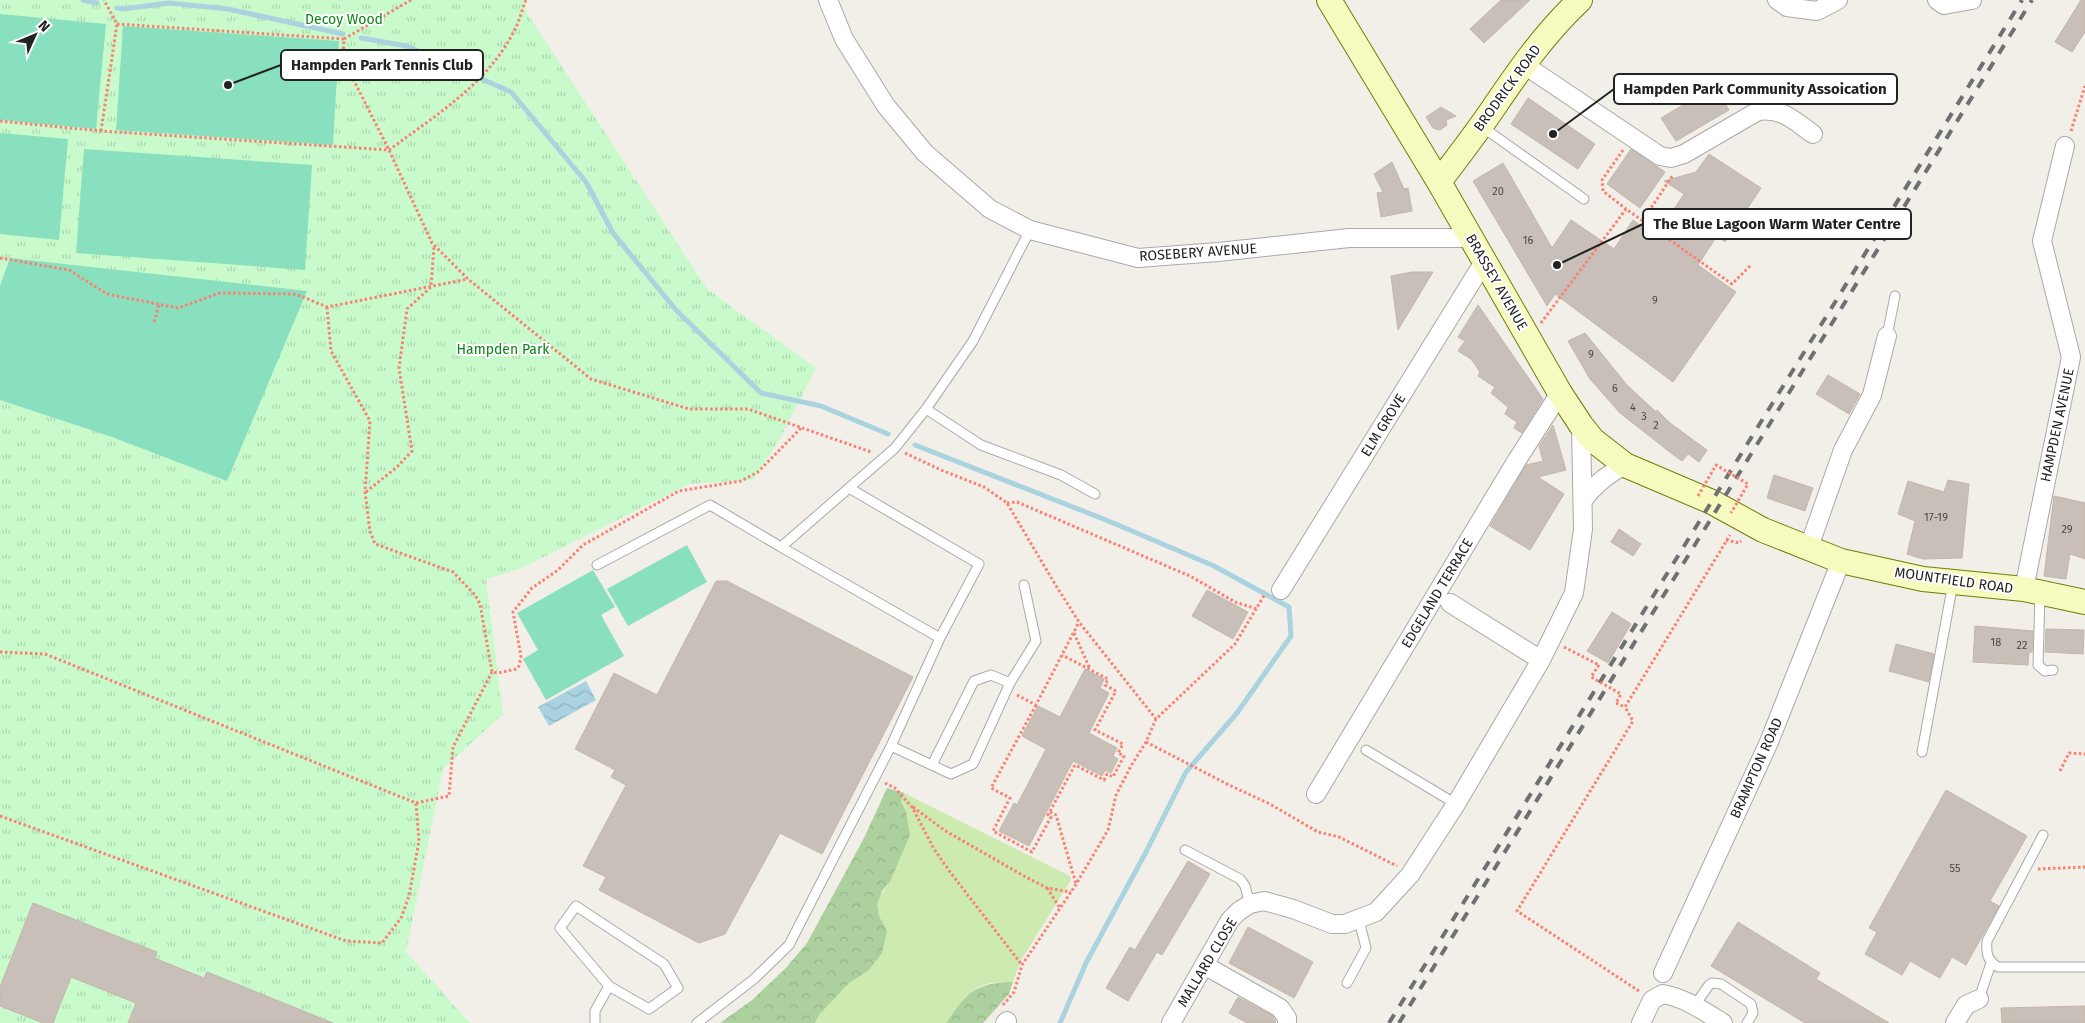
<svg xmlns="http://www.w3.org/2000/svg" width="2085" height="1023" viewBox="0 0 2085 1023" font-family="'Fira Sans',sans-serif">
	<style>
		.grass { fill: #cdebb0 }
		.forest { fill: url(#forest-crowns) }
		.park { fill: url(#park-tufts) }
		.pitch { fill: #88e0be }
		.water { fill: url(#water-waves) }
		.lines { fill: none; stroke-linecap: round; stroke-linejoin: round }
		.stream { stroke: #aad3df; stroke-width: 5 }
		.building { fill: #c7bfb8; stroke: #c4b6ab }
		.lane-casing { stroke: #a9a9a9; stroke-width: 11 }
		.street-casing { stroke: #a9a9a9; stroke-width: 20 }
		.secondary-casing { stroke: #707d05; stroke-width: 26 }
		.path { stroke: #fa8072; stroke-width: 3; stroke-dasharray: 2.5 2.5; stroke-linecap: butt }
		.lane { stroke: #fff; stroke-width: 9 }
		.street { stroke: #fff; stroke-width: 18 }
		.secondary { stroke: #f7fabf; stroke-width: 24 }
		.rail { stroke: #707070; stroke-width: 4; stroke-dasharray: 10 10; stroke-linecap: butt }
		.path-bridge { stroke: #fa8072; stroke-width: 3; stroke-dasharray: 2.5 2.5; stroke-linecap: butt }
		.labels { text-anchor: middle; stroke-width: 4; stroke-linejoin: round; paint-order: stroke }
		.number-label { font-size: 11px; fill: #4b4948 }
		.park-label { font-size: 14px; fill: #0c8416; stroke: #fff }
		.street-label { font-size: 14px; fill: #222; stroke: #fff }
		.leader { fill: none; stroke: #222; stroke-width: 2 }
		.callout-dot { fill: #222; stroke: #fff; stroke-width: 2 }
		.callout { fill: #fff; stroke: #222; stroke-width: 2 }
		.callout-label { font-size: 15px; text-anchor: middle; font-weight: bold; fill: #222 }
	</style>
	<defs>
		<pattern id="forest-crowns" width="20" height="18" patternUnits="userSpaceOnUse" patternTransform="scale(1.25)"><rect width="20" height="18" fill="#add19e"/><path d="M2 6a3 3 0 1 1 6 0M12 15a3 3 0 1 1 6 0" fill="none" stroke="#95b388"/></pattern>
		<pattern id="park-tufts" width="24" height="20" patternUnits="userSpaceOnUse" patternTransform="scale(1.25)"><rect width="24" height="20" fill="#c8facc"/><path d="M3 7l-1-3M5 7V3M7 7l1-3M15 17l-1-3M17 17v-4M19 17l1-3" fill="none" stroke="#acd6af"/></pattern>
		<pattern id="water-waves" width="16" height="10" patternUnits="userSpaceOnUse" patternTransform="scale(1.25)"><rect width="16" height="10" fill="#aad3df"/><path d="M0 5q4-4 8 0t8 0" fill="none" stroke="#92b5bf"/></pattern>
	</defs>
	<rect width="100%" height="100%" fill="#f2efe9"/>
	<path class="grass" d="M904 793 1070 876 1071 880 1020 962 1013 982C975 980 966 994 946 1023H815L819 1015 849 983 868 971 887 931C883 924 877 915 877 906 877 897 885 890 889 883 901 863 902 833 906 811L901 802Z"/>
	<path class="forest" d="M887 788 904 793 901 802 906 811 910 835 890 882 882 891 877 905 879 916 887 931 882 953 868 971 849 983 819 1015 815 1023H720L752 1000 785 969 807 943 864 838Z
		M1006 982H1013L1009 994 983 1023H946C965 996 971 985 1006 982Z"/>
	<path class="park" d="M0 0H526L525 10 707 289 816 368 777 444 753 480 689 484 522 568 486 579 503 714 443 769 406 952 470 1023H0V400L112 437 11 258 0 286Z"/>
	<path class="pitch" d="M0 14 106 24 96 129 0 120Z
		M123 26 339 41 333 145 116 130Z
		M0 133 68 139 59 240 0 234Z
		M84 149 312 165 305 270 76 253Z
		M10 258 307 291 227 481 112 437 0 400V286Z
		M687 545 707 582 628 626 607 589Z
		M593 570 615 607 601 615 624 656 546 700 523 659 538 650 517 613Z"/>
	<path class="water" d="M586 681 596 700 549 726 538 707Z"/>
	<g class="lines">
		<path class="stream" d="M83 0 97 3
			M117 8 123 9 169 3 228 9 343 34
			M361 38 407 46 511 92 586 182 613 233 676 310 761 393 821 406 888 434
			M915 445 1111 522 1214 566 1289 607 1291 636 1237 713 1186 772 1146 852 1086 963 1060 1023"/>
	</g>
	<path class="building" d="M1501 0H1530L1484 43 1470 29Z
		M2081 0H2085V32L2072 52 2055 42Z
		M1715 86 1729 110 1676 141 1661 118Z
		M1528 98 1595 144 1578 169 1511 124Z
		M1441 107 1456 116 1446 120 1447 125 1440 130 1433 128 1426 117Z
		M1631 149 1665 172 1640 208 1607 184Z
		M1709 154 1761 188 1725 242 1717 236 1698 265 1736 292 1673 382 1555 294 1547 306 1473 181 1503 163 1552 248 1571 220 1614 249 1633 220 1656 236 1684 194 1664 181 1696 172Z
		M1392 162 1404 189 1408 188 1412 211 1381 217 1377 193 1383 192 1374 174Z
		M1412 272H1433L1398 330 1391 276Z
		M1478 305 1543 399 1522 433 1514 428 1517 422 1505 414 1508 407 1491 393 1495 387 1478 376 1480 372 1471 359 1458 351 1465 341 1458 337Z
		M1585 333 1627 385 1656 412 1657 410 1670 423 1707 450 1699 462 1688 454 1682 461 1671 453 1620 413 1590 379 1568 341Z
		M1828 375 1860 394 1849 414 1816 394Z
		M1553 425 1566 470 1538 477 1564 494 1530 550 1490 526 1526 465 1543 461 1539 446Z
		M1774 475 1813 488 1805 511 1767 498Z
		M1948 480 1969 484 1962 558 1923 559 1907 554 1915 521 1898 514 1908 481 1944 492Z
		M2054 496 2085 503V559L2070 554 2066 579 2044 576Z
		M1619 529 1641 544 1633 556 1611 542Z
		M716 581H727L913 677 822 854 780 833 725 934 699 943 599 890 606 877 583 866 626 785 611 777 615 770 575 749 614 673 657 695Z
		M1207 590 1248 612 1233 639 1192 616Z
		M1612 612 1631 624 1608 663 1587 651Z
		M1975 626 2033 631 2032 652H2029L2028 665 1973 662Z
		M2046 629 2084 630 2083 654 2045 652Z
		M1896 644 1934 654 1929 682 1889 671Z
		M1085 669 1104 679 1100 688 1109 693 1089 733 1117 748 1113 756 1118 759 1111 773 1105 770 1102 776 1073 761 1029 846 999 831 1014 803 1017 805 1046 749 1022 736 1038 706 1060 717Z
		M1946 790 2027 836 1990 901 1999 906 1966 965 1952 957 1940 978 1910 961 1902 975 1865 954 1877 932 1869 928Z
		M1188 861 1210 874 1162 955 1157 952 1128 1001 1106 988 1130 947 1135 950Z
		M33 903 157 952 154 958 204 978 207 972 333 1023H128L136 1003 71 977 53 1023H43L0 1006V987Z
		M1738 922 1820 973 1816 979 1889 1023H1805L1711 966Z
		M1248 927 1313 962 1294 998 1229 963Z
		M1238 997 1273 1016 1276 1023H1247L1229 1013Z
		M2085 1006V1023H2002L2001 1008Z"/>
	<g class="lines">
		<g class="lane-casing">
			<path id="lane" d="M1481 126 1584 199
				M1887 336 1895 296
				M926 409 981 445 1061 475 1095 494
				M597 565 710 505 781 547
				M2040 593 2038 665 2045 671 2053 670
				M940 638 781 547 895 448 926 409 973 341 1030 230
				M1010 683 1036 641 1024 585
				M891 746 951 774 973 764 1010 683 991 675 974 681 932 765
				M1366 750 1456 804
				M1922 752 1953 583
				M2043 835 1987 941C1986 954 1987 960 1998 967H2085
				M1185 850 1240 879 1245 886 1250 904
				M576 906 664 964 678 988 649 1009 609 986 560 928Z
				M1347 983 1366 948 1359 920
				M1979 999 1991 963
				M1695 1005 1709 985 1712 983 1721 984 1751 1004 1753 1013 1747 1023
				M595 1023V1011L609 986
				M697 1023 754 979 789 945 891 746 940 638 979 564 849 488"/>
		</g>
		<g class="street-casing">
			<path id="street" d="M828 0 844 39 886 106 925 153 990 209 1030 230 1138 258 1218 252 1349 238H1472
				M1777 0 1787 7 1817 11 1838 0
				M1937 0 1944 5 1972 0
				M1523 64 1660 156 1671 158 1684 154 1758 111C1783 108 1793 120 1813 134
				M1583 500C1595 484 1607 475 1625 465
				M1809 547 1843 450 1872 395 1887 336
				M2024 589 2071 357 2042 241 2065 146
				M1281 590 1485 260
				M1450 603 1541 660
				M1316 794 1517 460 1560 393
				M1204 965 1280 1008 1287 1018V1023
				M1663 973 1769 742 1841 561
				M1005 1023 1007 1021
				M1171 1023 1230 920 1239 911 1250 904 1264 901 1293 909 1332 924H1345L1376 912 1410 875 1456 804 1541 660 1574 593 1583 529 1581 425
				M1641 1023 1652 1000 1663 994C1685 998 1704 1011 1723 1023
				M1955 1023 1966 1005 1979 999"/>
		</g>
		<g class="secondary-casing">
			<path id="secondary" d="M1329 0 1439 182 1560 393 1581 425 1593 440 1625 465 1712 502 1763 530 1841 561 1923 579 2024 589 2085 602
				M1439 182C1457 158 1475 135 1492 110 1520 69 1544 34 1580 0"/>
		</g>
		<path class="path" d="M411 0 344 39 343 59 389 150 432 243 468 279 591 379 689 409H748L871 452
			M117 24 344 39
			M0 121 101 131 389 150C436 115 489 83 515 29 520 20 522 9 526 0
			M101 131 117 24 104 0
			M2071 131 2085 86
			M1623 150 1602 180 1603 191 1626 209
			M1643 220 1673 175
			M0 258 69 270 107 294 178 308 220 293 296 294 327 307 468 279
			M327 307 331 351 370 421 365 492 370 531 375 544 453 572 475 595 480 604 492 672 498 673 516 669 519 666 521 657 513 612 532 588 558 570 583 545 679 491 741 481 758 472 801 428
			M154 322 159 305
			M1541 323 1626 209 1732 284 1750 266
			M905 453 941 470 984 487 1007 503 1055 584 1079 622 1156 719
			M366 492 397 467 412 451 399 368 407 309 431 287 434 246
			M1007 503 1017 502 1190 576 1235 602 1257 609
			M1726 540 1739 543 1741 541
			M1074 633 1090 669
			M1564 647 1599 665
			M0 652 45 654 416 803 449 796 453 747 492 672
			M1017 695 1036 705 1079 622
			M1616 703 1625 707
			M1036 705 991 788 1010 798 993 831 1032 852 1051 817 1048 815 1075 765 1104 780 1107 774 1113 777 1124 756 1118 753 1123 744 1095 730 1116 691 1105 685 1108 679 1062 655
			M1146 742 1229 785 1270 804 1318 832 1339 837 1397 866
			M2060 771 2069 753 2085 754
			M885 783 895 788 912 807 934 849 950 872 1022 965
			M913 807 944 830 1024 876 1047 888 1071 892
			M1050 812 1056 815 1076 884
			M0 816 346 941 382 943 401 918 409 896 419 841 416 803
			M2038 869 2085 867
			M1047 888 1060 908
			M1639 991 1517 911 1633 721 1625 707 1730 535
			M1003 1005 1014 992 1022 965 1075 886 1108 830 1116 795 1131 766 1146 742 1156 719 1235 644 1265 594"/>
		<use href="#lane" class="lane"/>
		<use href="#street" class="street"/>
		<use href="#secondary" class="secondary"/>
		<path class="rail" d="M1389 1023 2022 0
			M1399 1023 2032 0"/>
		<path class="path-bridge" d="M1698 496 1716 465 1748 484 1731 513
			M1599 665 1591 677 1621 694 1616 703"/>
	</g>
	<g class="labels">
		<g class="number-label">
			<text x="1498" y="195">20</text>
			<text x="1528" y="244">16</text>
			<text x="1655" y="304">9</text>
			<text x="1591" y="358">9</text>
			<text x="1615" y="392">6</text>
			<text x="1633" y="411">4</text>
			<text x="1644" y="420">3</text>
			<text x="1656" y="429">2</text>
			<text x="1936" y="521">17-19</text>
			<text x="2067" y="533">29</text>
			<text x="1996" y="646">18</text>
			<text x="2022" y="649">22</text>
			<text x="1955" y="872">55</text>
		</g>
		<g class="park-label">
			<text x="344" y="24">Decoy Wood</text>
			<text x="503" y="354">Hampden Park</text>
		</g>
		<g class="street-label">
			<text transform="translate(1507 88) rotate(-54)" y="5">BRODRICK ROAD</text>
			<text transform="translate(1198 252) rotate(-4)" y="5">ROSEBERY AVENUE</text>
			<text transform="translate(1497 282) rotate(60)" y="5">BRASSEY AVENUE</text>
			<text transform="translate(1383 425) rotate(-58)" y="5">ELM GROVE</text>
			<text transform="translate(2057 425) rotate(-78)" y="5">HAMPDEN AVENUE</text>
			<text transform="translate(1954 580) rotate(8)" y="5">MOUNTFIELD ROAD</text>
			<text transform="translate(1437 593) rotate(-59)" y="5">EDGELAND TERRACE</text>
			<text transform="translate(1756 768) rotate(-66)" y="5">BRAMPTON ROAD</text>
			<text transform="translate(1207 962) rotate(-59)" y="5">MALLARD CLOSE</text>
		</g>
	</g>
	<path class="leader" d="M228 85L281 65M1553 134L1614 89M1557 265L1643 224"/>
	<g class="callout-dot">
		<circle cx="228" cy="85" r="5"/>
		<circle cx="1553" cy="134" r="5"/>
		<circle cx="1557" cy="265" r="5"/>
	</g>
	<g class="callout">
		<rect x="281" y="50" width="202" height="30" rx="5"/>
		<rect x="1614" y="74" width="283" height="30" rx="5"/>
		<rect x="1643" y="209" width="268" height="30" rx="5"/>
	</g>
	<g class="callout-label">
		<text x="382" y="70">Hampden Park Tennis Club</text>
		<text x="1755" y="94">Hampden Park Community Assoication</text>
		<text x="1777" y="229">The Blue Lagoon Warm Water Centre</text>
	</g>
	<g transform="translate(35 35) rotate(46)" stroke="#ffffff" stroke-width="4" paint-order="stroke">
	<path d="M0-4L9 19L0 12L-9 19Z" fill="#222222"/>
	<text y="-8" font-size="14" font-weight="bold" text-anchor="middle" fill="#222222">N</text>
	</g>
</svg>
